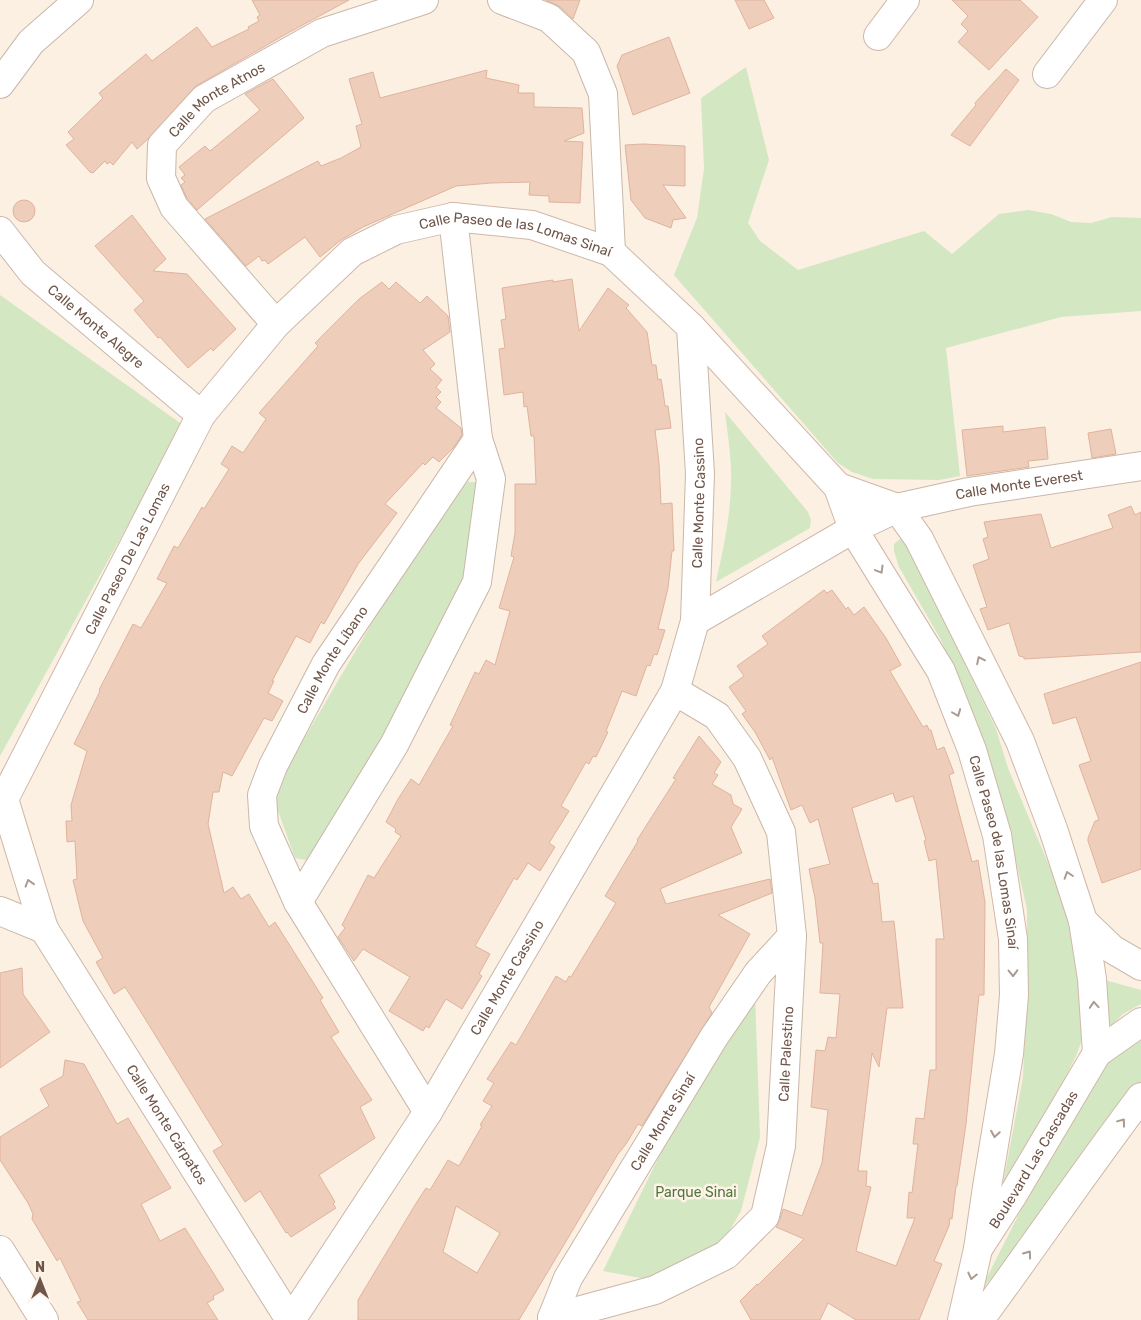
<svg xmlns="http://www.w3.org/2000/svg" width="1141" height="1320" viewBox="0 0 1141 1320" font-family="Rubik,sans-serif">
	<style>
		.green { fill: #d3e7c2 }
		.building { fill: #eecdbb; stroke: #e0b39c; fill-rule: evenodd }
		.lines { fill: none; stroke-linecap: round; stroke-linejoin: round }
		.street-casing { stroke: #cab7a9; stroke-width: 30 }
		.secondary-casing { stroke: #d0b8aa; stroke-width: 30 }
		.street { stroke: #fff; stroke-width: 28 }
		.secondary { stroke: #fff; stroke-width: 28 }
		.oneway { stroke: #a99a92 }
		.labels { text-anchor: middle; stroke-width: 5; stroke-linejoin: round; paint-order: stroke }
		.street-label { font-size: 14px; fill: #70564a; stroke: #fef4e8 }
		.park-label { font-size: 14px; fill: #547642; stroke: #fef4e8 }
	</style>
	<rect width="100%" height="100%" fill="#fbf0e2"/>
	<path class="green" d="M746 67 769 160 748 223 760 241 798 270 924 231 952 254 999 214 1028 210 1051 214 1071 222 1091 223 1112 217 1141 218V311L1061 317 946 348 960 476 939 480 873 479 852 472 838 463 674 275 697 218 704 169 701 98Z
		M0 295 183 425 0 756Z
		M725 412 808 512 811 520 810 528 716 582C723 551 730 518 731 486 732 461 728 436 725 412Z
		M467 482H477L465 574 386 740 316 854 306 860 295 858 276 805 277 789 287 768 386 599Z
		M900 539 908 543 996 729 1008 768 1071 918 1084 1034 1076 1056 1065 1078 1003 1184 1023 1077 1027 987V909L1009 832 984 747 941 640 899 567 894 551V544Z
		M1105 980 1141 990V1004L1123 1014 1109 1028Z
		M755 994 760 1137 741 1211 720 1247 656 1281 603 1271 675 1124Z
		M1141 1032V1082L1023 1243 980 1291 1056 1141 1104 1063Z"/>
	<path class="building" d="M252 0H349L286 34 196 86 149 138 137 149 132 142 113 165 110 162 107 164 105 161 93 173 90 172 66 145 74 139 68 132 103 98 99 93 146 54 152 61 197 27 212 47 249 29 248 27 259 21 257 17 260 15Z
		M546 0H580L573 19 559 6Z
		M735 0H764L774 18 749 29Z
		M952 0H1020L1038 17 989 70 958 42 968 31 961 24 968 16Z
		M669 37 690 93 633 115 617 66 622 55Z
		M1006 69 1019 80 970 146 951 135 976 105 975 103Z
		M487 70 486 78 519 85 518 93H534V107L582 108 584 133 564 141 583 142 580 203 549 202V196L529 195 530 182 491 183 456 186 363 227 341 240 320 257 305 237 268 264 265 260 262 261 259 256 246 266 205 219 318 161 321 166 341 158 361 147 356 126 362 124 349 79 373 72 380 98Z
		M273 79 304 118 197 210 187 198 181 185 185 182 181 178 185 175 179 167 205 146 210 151 260 110 245 94Z
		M643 144 685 146V186L663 185 686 218 673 220 671 228 645 218 631 200 625 145Z
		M13 211a11 11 0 1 1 22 0a11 11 0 1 1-22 0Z
		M132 215 166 259 153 271 187 274 236 329 213 351 211 348 188 368 160 337 158 338 134 310 144 301 95 246Z
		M572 279 579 331 608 288 629 305 626 308 647 332 652 365H656L658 380 661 379 663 391 665 406H668L671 428 655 430 659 463 661 504 672 503 674 551H672L668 588 658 629 665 630 657 655 654 654 650 666 647 665 636 696 622 691 606 731 608 732 596 757 593 756 589 764 586 762 561 806 569 811 549 843 555 847 540 871 528 863 517 880 514 878 475 946 490 954 479 974 482 976 462 1009 446 999 429 1028 426 1026 423 1031 389 1011 410 977 363 949 354 961 338 937 345 928 342 925 368 875 374 878 401 836 395 832 396 829 386 822 398 799 411 779 419 785 453 726 450 725 475 672 479 674 486 660 495 665 510 611 499 608 514 557 511 556 515 533V484H536L534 436H531L527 406 524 407 523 392 504 395 499 349 505 348 501 320 506 319 502 288 553 280V282Z
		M382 282 389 289 396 282 420 303 427 296 448 316 450 332 423 350 435 364 430 369 442 380 436 387 441 392 436 397 441 402 436 408 461 428 462 435 454 447 439 462 433 457 425 465 423 463 385 504 397 513 358 564 324 624 321 622 310 643 296 636 272 681H274L268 693 283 701 272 721 264 718 232 776 223 772 219 792H213L208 824 224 893 233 887 241 899 249 894 269 927 275 922 323 998 320 1000 339 1032 331 1037 372 1100 360 1107 375 1138 319 1175 335 1202 333 1204 336 1208 291 1237 287 1232 286 1233 260 1191 245 1202 213 1151 223 1145 139 1009 125 987 114 994 96 962 103 958 83 921 73 880 77 879 75 841 67 842 66 821H72L71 805 87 751 74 744 100 691 99 690 133 624 141 628 167 583 157 579 174 546 178 548 202 507 204 509 229 469 221 464 232 446 243 453 266 419 259 413 318 346 315 343 359 299Z
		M1003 426V432L1045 427 1048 459 1028 461 1029 467 967 476 962 430Z
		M1111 429 1116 454 1092 458 1088 433Z
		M1131 506 1135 515 1141 512V652L1024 659V657L1019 656 1009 623 988 630 980 609 987 607 973 565 989 559 983 539 988 537 984 522 1041 514 1051 548 1113 528 1108 515Z
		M824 590 827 593 832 590 846 609 848 607 854 615 864 607 886 638 901 665 890 671 923 727 927 725 929 730H931L937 750 944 747 954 773 949 775 972 862 978 860 985 902 984 995H979L966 1124 957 1186H956L952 1219 950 1218 949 1226 934 1261 942 1264 919 1320H856L828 1303 820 1320H751L740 1301 757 1284 758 1285 804 1239 776 1227 780 1219 783 1209 802 1216 822 1163 828 1110 811 1107 816 1050 825 1051 828 1037 836 1038 840 994 820 993 823 943H820L815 898 809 869 830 864 818 819 810 823 802 805 791 810 772 757 770 760 755 732 742 714 746 711 729 687 744 676 737 666 768 644 762 636ZM893 793 896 802 913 796 926 840 924 841 929 861 936 859 944 939H936V1070H930L924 1119 916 1118 913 1144H918L912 1193 909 1192 907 1218H915L896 1266 856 1251 871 1187 866 1186 867 1171H858L872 1053 879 1067 887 1008H903L894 921 882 922 878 883 873 884 852 808Z
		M1141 662V869L1102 883 1088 841V838L1095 821 1099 820 1079 765 1091 761 1076 717 1053 724 1044 694Z
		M699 736 721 762 714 773 718 775 712 784 731 795 733 804 742 809 731 827 742 853 660 889 666 904 770 879 772 893 718 915 750 934 709 1007 712 1013 642 1126 638 1124 626 1144 618 1154 519 1320H358V1300L415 1205 426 1188 430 1190 448 1160 459 1166 482 1126 480 1125 492 1106 483 1101 494 1083 487 1079 511 1042 516 1045 556 976 566 982 569 976 571 977 616 903 605 896 638 841 637 840 676 779 673 778ZM456 1206 500 1233 477 1273 443 1252Z
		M22 968 23 994 50 1032 0 1068V973Z
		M65 1060 84 1064 117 1124 128 1118 171 1188 141 1204 160 1241 185 1228 224 1290 213 1296 214 1299 207 1303 218 1320H88L77 1302 81 1301 60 1258 57 1261 32 1219 33 1214 28 1203 0 1160V1137L49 1106 40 1089 63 1076Z"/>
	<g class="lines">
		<g class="street-casing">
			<g id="street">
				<path d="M502 0 549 18 586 52 603 94 611 252"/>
				<path d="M878 36 905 0"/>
				<path d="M1047 74 1103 0"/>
				<path d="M0 84 31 42 79 0"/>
				<path id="s1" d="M0 231 33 273 201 415"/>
				<path id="s2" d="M276 324 174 207 161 178 162 145 204 99 322 33 424 0"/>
				<path id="s3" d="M695 621 853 529 897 508 969 492 1141 466"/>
				<path d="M298 902 394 745 477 582 491 479 478 439 453 217"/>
				<path id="s4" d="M44 929 290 1320"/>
				<path id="s5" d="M428 1112 298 902 264 826 262 795 273 766 326 664 478 439"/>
				<path d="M0 1250 44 1320"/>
				<path id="s6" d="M552 1318 655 1290 726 1255 765 1216 781 1146 792 936 781 832 747 758 717 716 675 691"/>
				<path id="s7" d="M291 1320 428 1112 675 691 695 621 700 474 691 327"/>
				<path id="s8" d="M553 1320 552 1318 568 1278 714 1037 758 973 792 936"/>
			</g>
		</g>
		<g class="secondary-casing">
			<g id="secondary">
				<path d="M838 487 897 508 919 539 1020 741 1053 829 1083 921 1092 979 1097 1053"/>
				<path d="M4 799 44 929"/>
				<path id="s9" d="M0 807 201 415 276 324 352 252 396 230 453 217 532 225 611 252 691 327 838 487 853 529 941 671 972 750 997 835 1013 939 1014 995 1009 1054 987 1187 978 1249"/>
				<path d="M0 911 44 929"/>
				<path d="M1083 921 1112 949 1141 966"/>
				<path id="s10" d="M962 1320 978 1249 1011 1198 1097 1053 1141 1022"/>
				<path d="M977 1320 987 1310C1039 1239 1088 1167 1141 1097"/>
			</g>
		</g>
		<use href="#street" class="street"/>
		<use href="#secondary" class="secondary"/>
	</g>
	<defs><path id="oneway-chevron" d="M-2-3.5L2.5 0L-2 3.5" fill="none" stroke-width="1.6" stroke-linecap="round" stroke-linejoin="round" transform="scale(1.25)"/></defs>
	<g class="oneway">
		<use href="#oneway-chevron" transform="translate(880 570) rotate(59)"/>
		<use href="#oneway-chevron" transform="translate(980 660) rotate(-116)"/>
		<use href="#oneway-chevron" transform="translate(957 713) rotate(69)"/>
		<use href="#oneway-chevron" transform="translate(1068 875) rotate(-108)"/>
		<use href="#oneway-chevron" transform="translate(29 883) rotate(-107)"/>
		<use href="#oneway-chevron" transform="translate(1013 973) rotate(89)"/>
		<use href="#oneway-chevron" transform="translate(1094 1005) rotate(-94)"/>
		<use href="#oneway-chevron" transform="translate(1122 1122) rotate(-53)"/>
		<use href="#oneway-chevron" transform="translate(995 1134) rotate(99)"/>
		<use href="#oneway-chevron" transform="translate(1028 1254) rotate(-54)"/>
		<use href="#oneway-chevron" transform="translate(972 1276) rotate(103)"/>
	</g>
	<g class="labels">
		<g class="street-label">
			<text dy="5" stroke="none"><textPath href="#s2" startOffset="292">Calle Monte Atnos</textPath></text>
			<text dy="5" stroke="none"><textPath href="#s9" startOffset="835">Calle Paseo de las Lomas Sinaí</textPath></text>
			<text dy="5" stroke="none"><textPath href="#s1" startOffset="136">Calle Monte Alegre</textPath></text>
			<text dy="5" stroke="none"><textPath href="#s3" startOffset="356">Calle Monte Everest</textPath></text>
			<text dy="5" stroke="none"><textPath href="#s7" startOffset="928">Calle Monte Cassino</textPath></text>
			<text dy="5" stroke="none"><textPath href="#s9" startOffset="279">Calle Paseo De Las Lomas</textPath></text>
			<text dy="5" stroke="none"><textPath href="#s5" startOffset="514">Calle Monte Líbano</textPath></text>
			<text dy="5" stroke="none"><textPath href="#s9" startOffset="1662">Calle Paseo de las Lomas Sinaí</textPath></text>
			<text dy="5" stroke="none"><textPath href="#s7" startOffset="405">Calle Monte Cassino</textPath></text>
			<text dy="5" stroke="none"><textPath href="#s6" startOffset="405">Calle Palestino</textPath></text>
			<text dy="5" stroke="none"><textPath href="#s8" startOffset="228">Calle Monte Sinaí</textPath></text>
			<text dy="5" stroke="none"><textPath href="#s4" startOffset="231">Calle Monte Cárpatos</textPath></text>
			<text dy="5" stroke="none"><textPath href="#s10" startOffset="178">Boulevard Las Cascadas</textPath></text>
		</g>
		<g class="park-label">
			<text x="696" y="1197">Parque Sinai</text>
		</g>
	</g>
	<g transform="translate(40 1280)" stroke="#fef4e8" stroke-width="4" paint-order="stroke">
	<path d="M0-4L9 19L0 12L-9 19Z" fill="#70564a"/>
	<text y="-8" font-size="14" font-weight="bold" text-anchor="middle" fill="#70564a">N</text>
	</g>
</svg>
